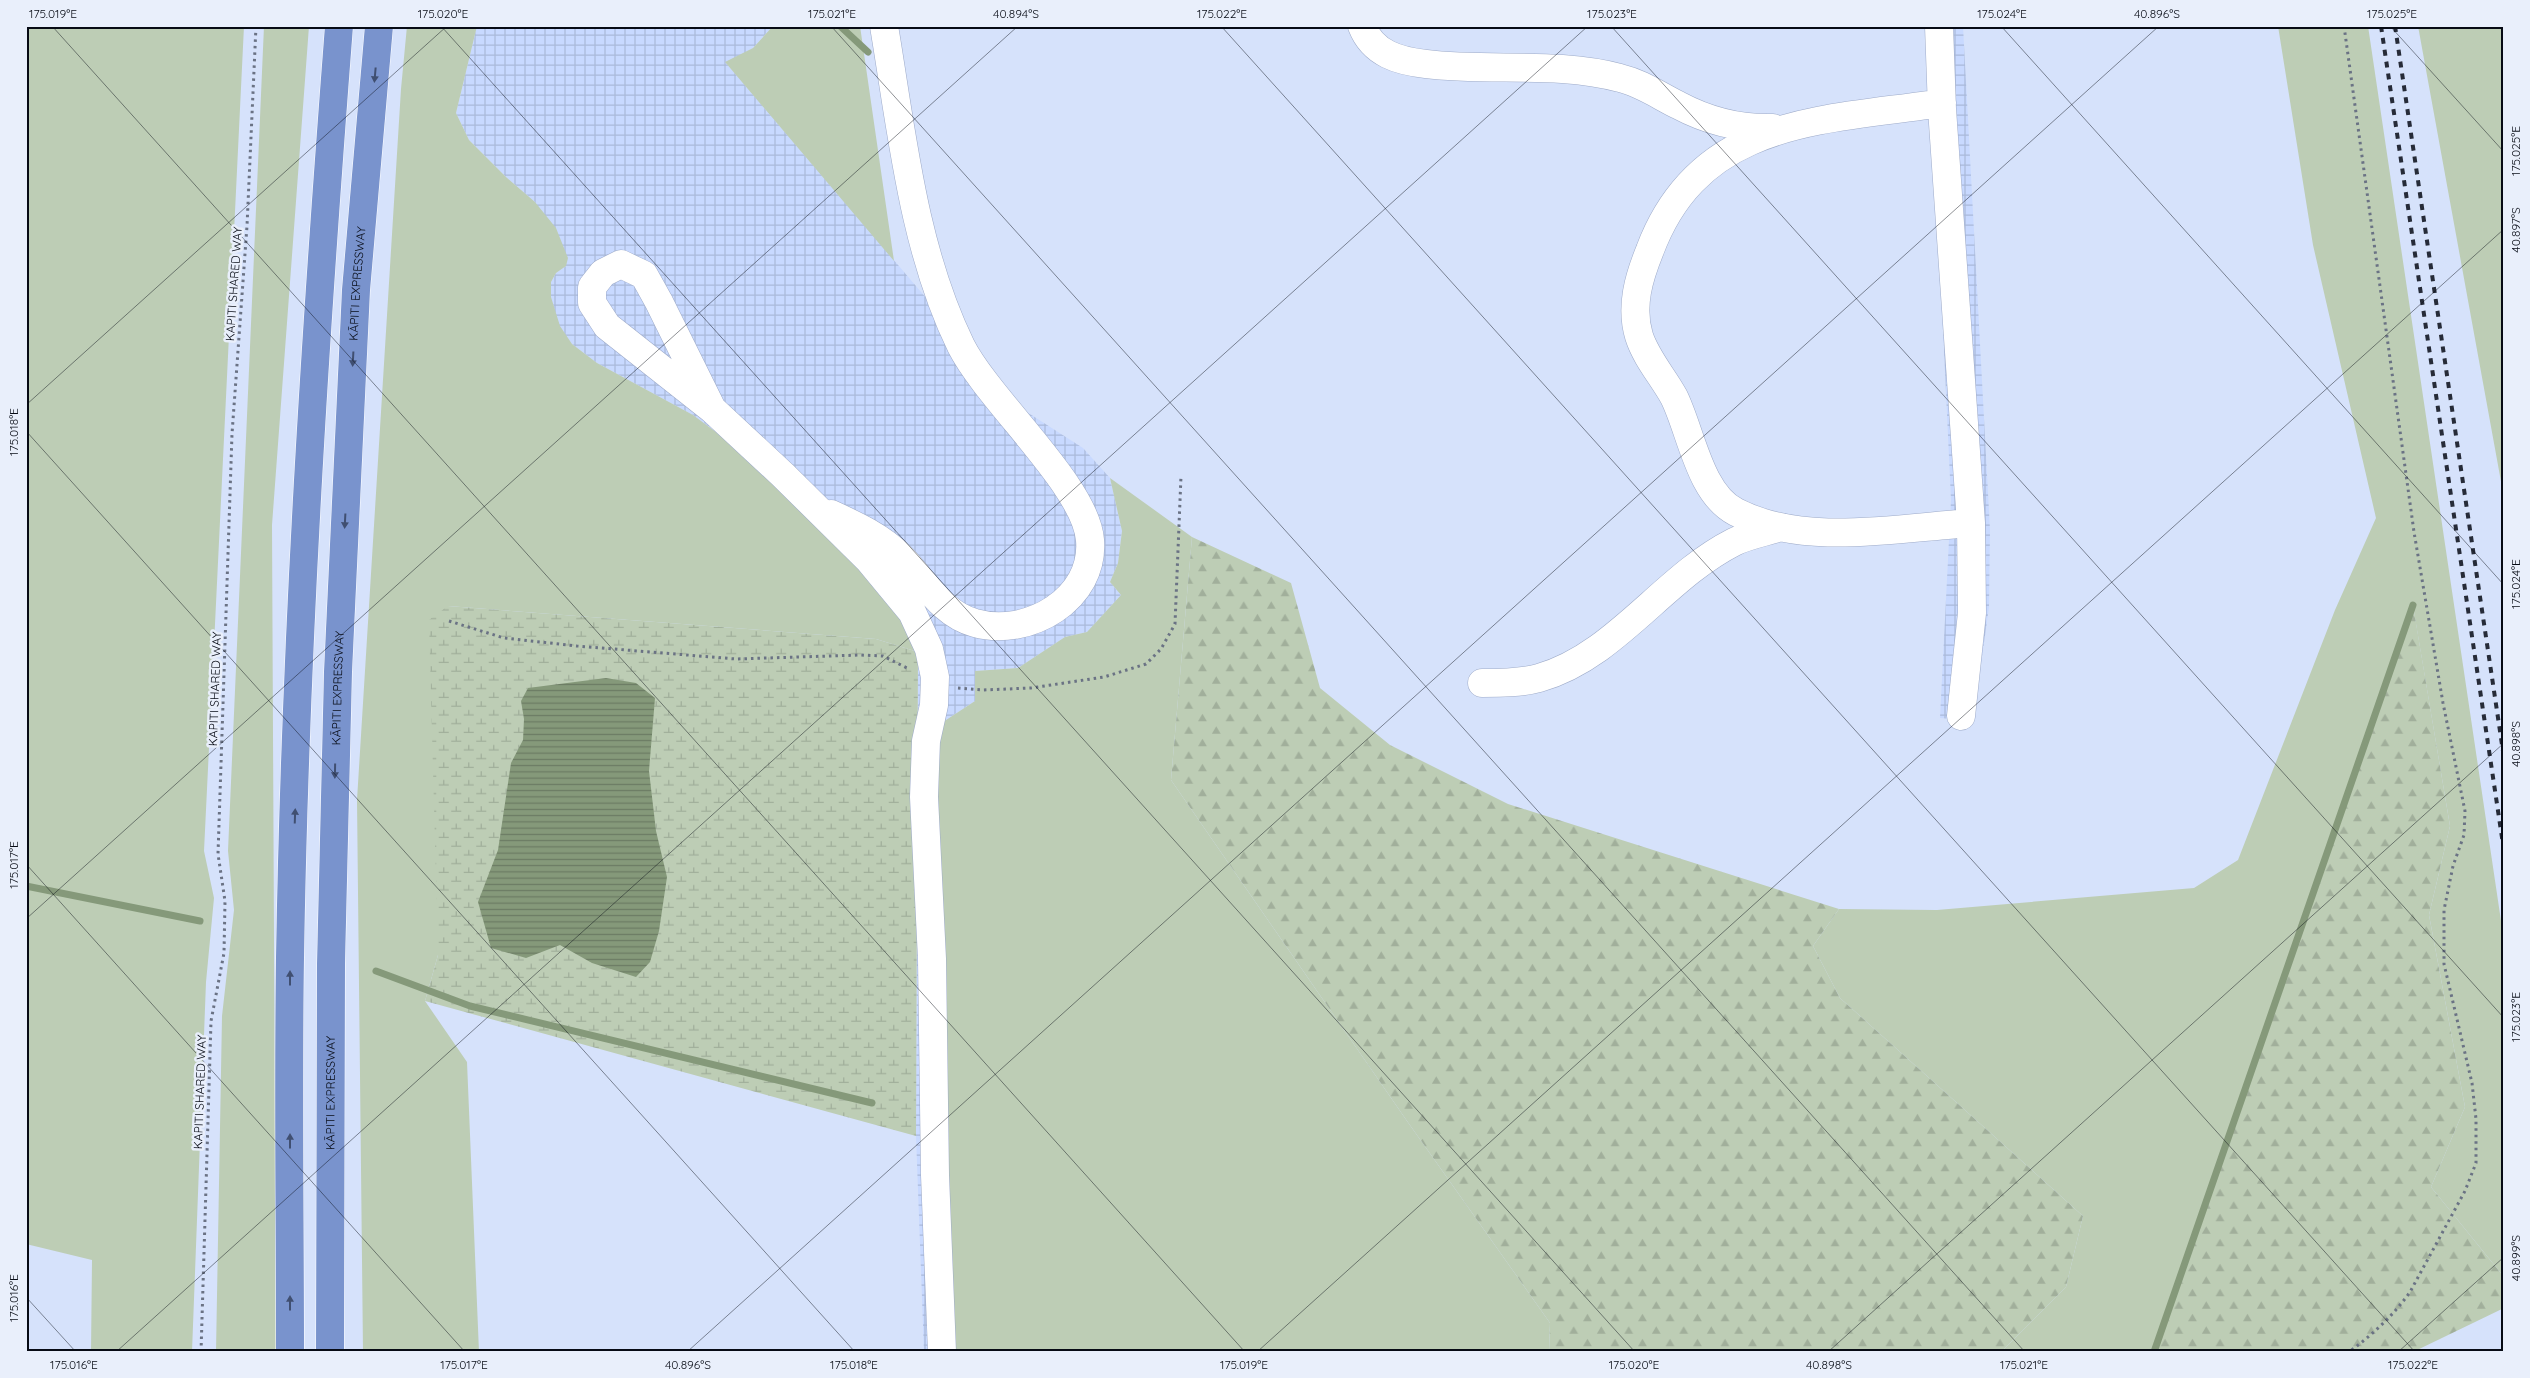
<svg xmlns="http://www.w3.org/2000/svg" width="2530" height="1378" viewBox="0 0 2530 1378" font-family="Quicksand,sans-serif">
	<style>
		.industrial { fill: url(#industrial-grid) }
		.grass { fill: #bdcdb5 }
		.forest { fill: url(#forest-firs) }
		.wetland { fill: url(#wetland-marsh) }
		.water { fill: url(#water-rules) }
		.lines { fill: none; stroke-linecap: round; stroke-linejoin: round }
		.stream { stroke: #85997a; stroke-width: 7 }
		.minor-casing { stroke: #9eabc9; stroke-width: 29 }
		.highway-casing { stroke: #fff; stroke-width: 29 }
		.path { stroke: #6a7284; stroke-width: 3; stroke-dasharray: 2.5 4; stroke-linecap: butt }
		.minor { stroke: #fff; stroke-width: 28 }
		.highway { stroke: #7993cd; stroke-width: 28 }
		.rail { stroke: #262b38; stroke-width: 4; stroke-dasharray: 6 6; stroke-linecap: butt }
		.oneway { fill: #404f71 }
		.ticks { fill: none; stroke: #070b15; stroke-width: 1; stroke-opacity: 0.45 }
		.labels { text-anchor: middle; stroke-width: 5; stroke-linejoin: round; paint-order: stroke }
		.street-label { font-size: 12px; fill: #070b15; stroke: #e9effb }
		.neatline { fill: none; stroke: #070b15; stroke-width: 2 }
		.ticks-label { font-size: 12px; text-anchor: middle; fill: #070b15 }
	</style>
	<defs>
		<pattern id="industrial-grid" width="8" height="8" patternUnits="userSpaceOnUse" patternTransform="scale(1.25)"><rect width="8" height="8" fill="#c8d9ff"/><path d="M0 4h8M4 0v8" fill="none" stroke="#aab9da"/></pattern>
		<pattern id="forest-firs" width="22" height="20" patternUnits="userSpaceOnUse" patternTransform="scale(1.25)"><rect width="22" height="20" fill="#bdcdb5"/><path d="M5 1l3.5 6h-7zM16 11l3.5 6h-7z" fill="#a1af9b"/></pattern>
		<pattern id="wetland-marsh" width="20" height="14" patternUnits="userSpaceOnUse" patternTransform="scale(1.25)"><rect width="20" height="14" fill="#bdcdb5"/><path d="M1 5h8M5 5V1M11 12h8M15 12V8" fill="none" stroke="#a1af9b"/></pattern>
		<pattern id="water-rules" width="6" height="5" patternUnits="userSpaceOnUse" patternTransform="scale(1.25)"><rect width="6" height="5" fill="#85997a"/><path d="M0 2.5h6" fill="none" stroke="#6b7b63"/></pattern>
	</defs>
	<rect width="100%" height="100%" fill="#d6e2fb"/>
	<path class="industrial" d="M477 26H773L753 48 726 63 1019 407 1083 448 1110 478 1122 531 1118 563 1110 582 1121 595 1087 632 1065 637 1018 668 975 671V701L943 722 949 1352H924L916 1136 918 652 763 467 693 415 597 363 572 344 559 326 551 297V282L556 273 566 266 535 202 506 177 469 140 456 113Z
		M1929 26H1963L1990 530 1989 607 1973 721 1940 718 1951 500Z"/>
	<path class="grass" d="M26 26H244L204 851 214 898 206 982 192 1352H91L92 1260 26 1244Z
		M264 26H309L272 525 276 1352H216L222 1016 234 910 228 851Z
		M407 26H477L456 113 469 140 506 177 535 202 556 228 568 258 566 266 556 273 551 282V297L560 326 572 344 597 363 693 415 763 467 835 539 903 618 918 652 876 639 448 606 438 955 425 1001 467 1062 479 1352H363L357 800 401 89Z
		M773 26H860L894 261 725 62 753 48Z
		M2278 26H2368L2504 941V1277L2431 1187 2465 1107 2429 915 2450 826 2413 606 2154 1352H2001L2066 1287 2083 1216 1840 998 1813 946 1839 909 1937 910 2194 888 2238 860 2335 610 2376 518 2313 245Z
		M2418 26H2504V498Z
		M1110 478 1192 537 1171 780 1407 1121 1550 1323 1549 1352H949L936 744 943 722 975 701V671L1018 668 1065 637 1087 632 1121 595 1110 582 1118 563 1122 531Z"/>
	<path class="forest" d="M1192 537 1291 583 1320 688 1390 745 1508 804 1839 909 1813 946 1840 998 2083 1216 2066 1287 2001 1352H1549L1550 1323 1407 1121 1171 780Z
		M2413 605 2450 826 2429 915 2465 1107 2431 1187 2504 1277V1308L2413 1352H2154Z"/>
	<path class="wetland" d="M448 606 876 639 918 652 916 1136 425 1001 438 955 429 620Z"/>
	<path class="water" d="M606 678 636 683 655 698 649 771 656 831 667 877 659 931 650 962 636 977 592 963 560 945 526 958 491 948 478 902 498 850 511 763 523 740 524 719 521 701 528 688Z"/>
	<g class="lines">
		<path class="stream" d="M840 26 868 52
			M26 886 200 921
			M376 971 470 1006 872 1103
			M2154 1352 2413 605"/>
		<g class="minor-casing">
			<path id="minor" d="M1362 26C1373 54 1399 61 1426 64 1490 72 1556 61 1620 78 1641 83 1658 95 1678 105 1708 121 1739 129 1773 128
				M1939 26 1942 109 1971 523 1972 613 1961 716
				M1942 103C1823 121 1700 117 1650 250 1639 277 1630 306 1639 336 1646 358 1663 377 1674 397 1691 431 1699 493 1736 512 1804 547 1897 528 1971 523
				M712 409 659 302 644 275 621 264 603 273 592 287V303L607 326 712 409 783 475 869 560 912 612 929 649 935 677 934 705 926 741 924 797 932 959 935 1175 942 1352
				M831 514C857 526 881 537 901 557 924 580 941 614 975 623 1028 638 1095 599 1090 540 1086 486 989 401 961 346 913 248 902 133 884 26
				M1482 683C1500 683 1521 683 1539 678 1616 656 1663 578 1734 542 1748 535 1766 532 1781 527"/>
		</g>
		<g class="highway-casing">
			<g id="highway">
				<path d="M290 1352C290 1221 288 1089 290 958 295 647 315 336 339 26"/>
				<path id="s1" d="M330 1352 331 964 338 672 356 290 379 26"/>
			</g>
		</g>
		<path class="path" d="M2344 26 2414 532 2443 703 2465 811 2464 835 2453 866 2444 910V964L2472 1083 2476 1119V1163L2465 1191 2410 1292C2393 1316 2372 1335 2349 1352
			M449 621 504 638 577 646 736 659 861 655 883 656 907 668
			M958 688 983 690 1031 688 1104 677 1146 664 1161 649 1175 624 1181 476
			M201 1352 211 1021 224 953 225 901 218 854 232 434 247 226 256 26"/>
		<use href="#minor" class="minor"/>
		<use href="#highway" class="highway"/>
		<path class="rail" d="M2381 26 2504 851
			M2395 26 2504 758"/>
	</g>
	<defs><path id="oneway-solid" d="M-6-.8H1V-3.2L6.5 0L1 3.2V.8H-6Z" transform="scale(1.25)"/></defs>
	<g class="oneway">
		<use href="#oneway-solid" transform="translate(375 75) rotate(95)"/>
		<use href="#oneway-solid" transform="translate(353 359) rotate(93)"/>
		<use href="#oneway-solid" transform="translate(345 521) rotate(93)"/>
		<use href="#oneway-solid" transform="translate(335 771) rotate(91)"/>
		<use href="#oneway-solid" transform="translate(295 816) rotate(-88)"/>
		<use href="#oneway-solid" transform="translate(290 978) rotate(-90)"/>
		<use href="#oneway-solid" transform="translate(290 1141) rotate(-90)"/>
		<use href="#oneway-solid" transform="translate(290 1303) rotate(-90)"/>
	</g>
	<path class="ticks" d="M52 26 1245 1352M441 26 1635 1352M831 26 2025 1352M1221 26 2415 1352M1611 26 2504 1018M2001 26 2504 585M2390 26 2504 152M26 405 447 26M26 431 855 1352M26 864 465 1352M26 919 1018 26M26 1297 76 1352M116 1352 1588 26M687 1352 2159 26M1257 1352 2504 229M1828 1352 2504 743M2398 1352 2504 1257"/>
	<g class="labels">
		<g class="street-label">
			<text transform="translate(234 284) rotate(-86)" y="4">KAPITI SHARED WAY</text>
			<text dy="4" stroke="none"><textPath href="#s1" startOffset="1069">KĀPITI EXPRESSWAY</textPath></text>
			<text dy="4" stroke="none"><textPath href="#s1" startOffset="664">KĀPITI EXPRESSWAY</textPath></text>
			<text transform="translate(215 689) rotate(-88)" y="4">KAPITI SHARED WAY</text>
			<text transform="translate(200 1092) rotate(-88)" y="4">KAPITI SHARED WAY</text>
			<text dy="4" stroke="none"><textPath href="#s1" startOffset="259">KĀPITI EXPRESSWAY</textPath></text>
		</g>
	</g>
	<rect width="2530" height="1378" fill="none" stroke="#e9effb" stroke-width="55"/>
	<rect x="28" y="28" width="2474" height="1322" class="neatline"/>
	<g class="ticks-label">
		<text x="53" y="18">175.019°E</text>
		<text x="443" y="18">175.020°E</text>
		<text x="832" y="18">175.021°E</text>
		<text x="1016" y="18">40.894°S</text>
		<text x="1222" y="18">175.022°E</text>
		<text x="1612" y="18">175.023°E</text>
		<text x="2002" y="18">175.024°E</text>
		<text x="2157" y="18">40.896°S</text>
		<text x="2392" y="18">175.025°E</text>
		<text transform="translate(2516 151) rotate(-90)" y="4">175.025°E</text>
		<text transform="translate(2516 230) rotate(-90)" y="4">40.897°S</text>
		<text transform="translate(14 432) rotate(-90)" y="4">175.018°E</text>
		<text transform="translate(2516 584) rotate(-90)" y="4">175.024°E</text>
		<text transform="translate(2516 744) rotate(-90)" y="4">40.898°S</text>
		<text transform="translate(14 865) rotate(-90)" y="4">175.017°E</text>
		<text transform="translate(2516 1017) rotate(-90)" y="4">175.023°E</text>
		<text transform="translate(2516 1258) rotate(-90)" y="4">40.899°S</text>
		<text transform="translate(14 1298) rotate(-90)" y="4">175.016°E</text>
		<text x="74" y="1369">175.016°E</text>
		<text x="464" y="1369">175.017°E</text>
		<text x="688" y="1369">40.896°S</text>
		<text x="854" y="1369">175.018°E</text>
		<text x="1244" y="1369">175.019°E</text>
		<text x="1634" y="1369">175.020°E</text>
		<text x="1829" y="1369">40.898°S</text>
		<text x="2024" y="1369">175.021°E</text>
		<text x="2413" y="1369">175.022°E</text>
	</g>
</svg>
